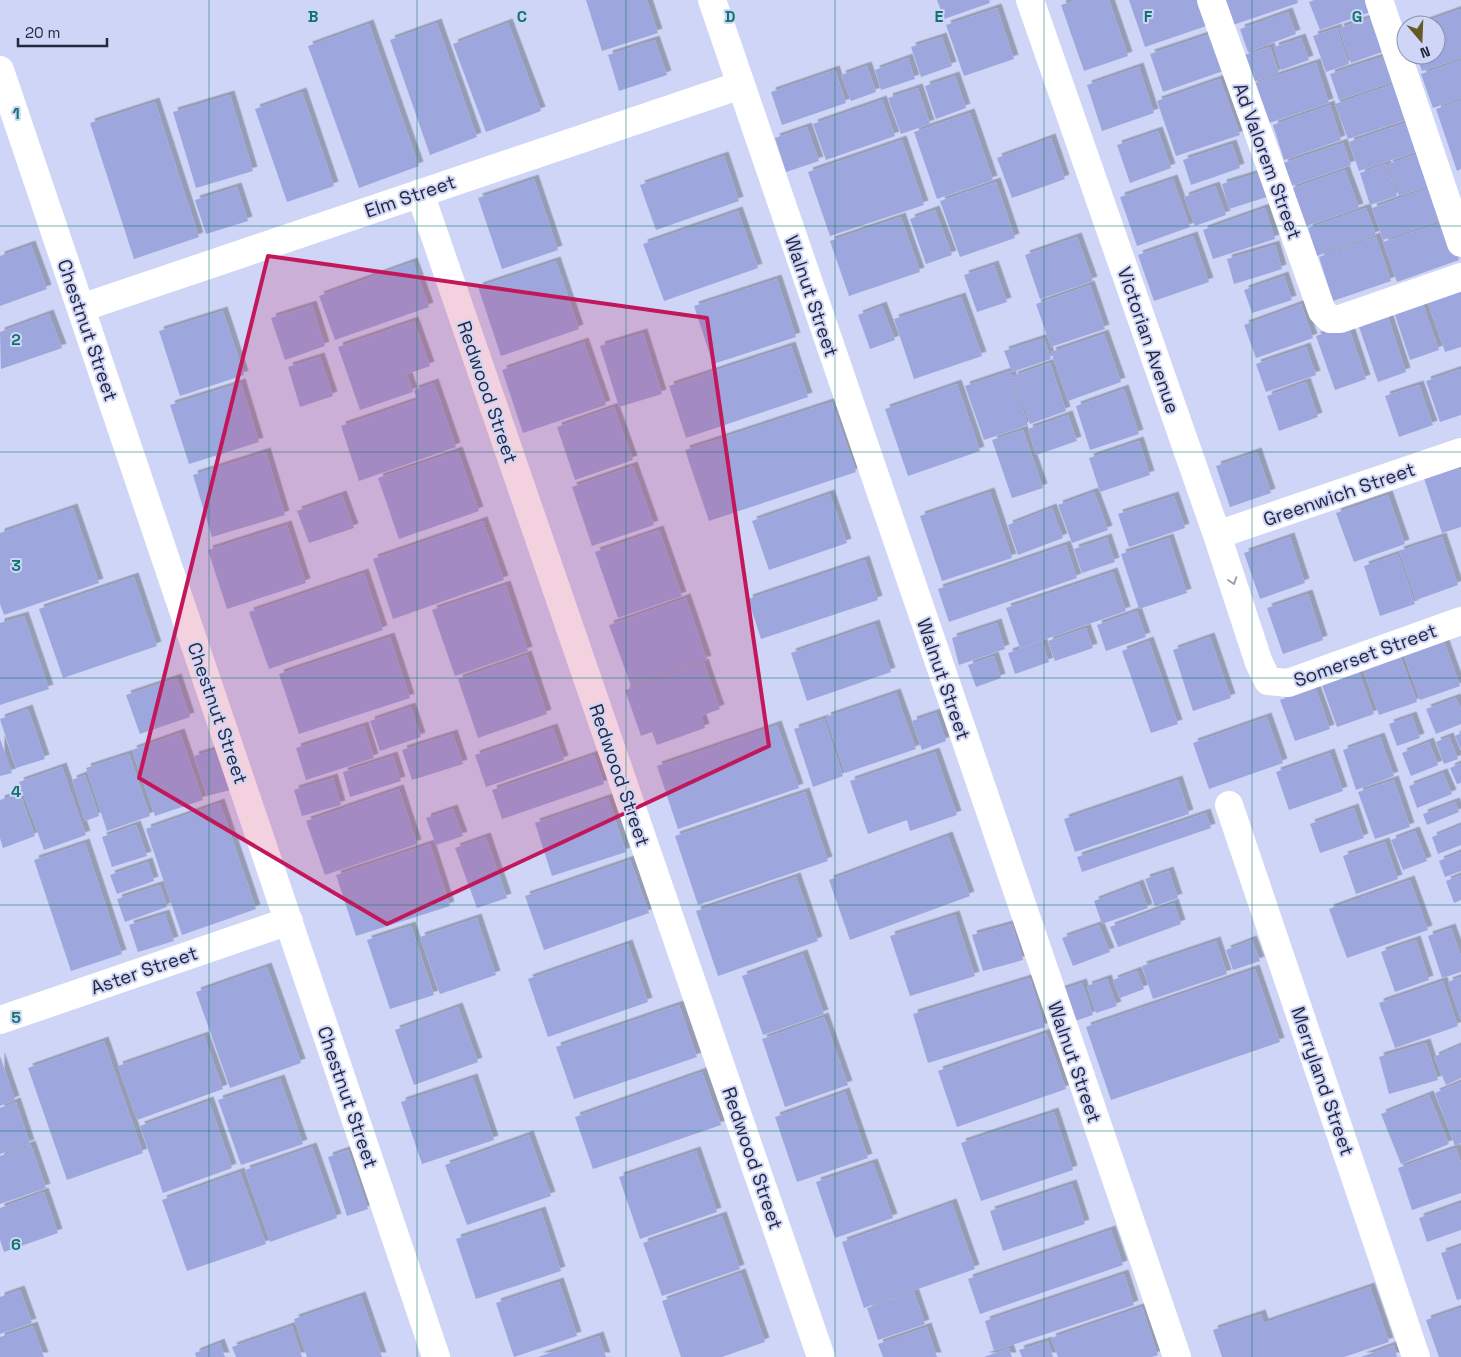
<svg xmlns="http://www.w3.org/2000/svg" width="1461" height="1357" viewBox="0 0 1461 1357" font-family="'Space Grotesk',sans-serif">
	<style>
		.building { fill: #9da7dd; filter: url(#shadow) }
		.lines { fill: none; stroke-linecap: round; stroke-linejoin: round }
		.minor { stroke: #fff; stroke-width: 28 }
		.tertiary { stroke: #fff; stroke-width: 28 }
		.oneway { stroke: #9d9ea8 }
		.marked { fill: #c2185b; fill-opacity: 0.2; stroke: #c2185b; stroke-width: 4; stroke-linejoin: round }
		.grid { fill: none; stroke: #0f766e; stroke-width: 1; stroke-opacity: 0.55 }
		.labels { text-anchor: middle; stroke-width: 4; stroke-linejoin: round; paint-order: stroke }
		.street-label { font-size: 19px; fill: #25283d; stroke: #ced5f7 }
		.grid-label { font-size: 16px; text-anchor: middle; font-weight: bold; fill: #0f766e; stroke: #ced5f7; stroke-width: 4; stroke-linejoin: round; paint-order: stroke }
	</style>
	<defs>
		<filter id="shadow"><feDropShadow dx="4.5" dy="-4.5" stdDeviation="0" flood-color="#0004"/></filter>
	</defs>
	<rect width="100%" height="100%" fill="#ced5f7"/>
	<path class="building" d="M586 0H647L658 33 602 51Z
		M937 0H989L990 3 944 19Z
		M1076 0H1109L1128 56 1084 71 1061 5Z
		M1129 0H1201L1209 25 1145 47Z
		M1221 0H1297L1298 3 1230 26Z
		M1314 0H1372L1376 10 1320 30 1309 2Z
		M997 8 1014 59 964 76 946 25Z
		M1461 9V58L1422 71 1416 55H1436V25H1416Z
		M1288 12 1296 34 1248 52 1240 29Z
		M1376 16 1388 50 1351 63 1339 28Z
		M437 23 477 137 430 155 390 40Z
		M508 23 541 111 486 132 453 44Z
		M369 24 419 166 359 188 308 46Z
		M1337 28 1349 64 1326 72 1313 36Z
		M1213 33 1226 70 1163 92 1150 54Z
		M942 37 952 66 921 77 911 47Z
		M1301 38 1309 60 1281 70 1274 47Z
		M655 40 667 75 619 91 608 55Z
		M1270 47 1279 73 1253 82 1244 55Z
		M1391 54 1399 80 1339 100 1330 74Z
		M908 58 915 79 881 90 875 70Z
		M1461 60V98L1433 108 1421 74Z
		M1316 63 1329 103 1266 124 1252 84Z
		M867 66 876 92 851 101 841 75Z
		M1139 67 1154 113 1102 131 1087 85Z
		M835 70 846 103 782 125 771 92Z
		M955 76 966 108 936 119 925 86Z
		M1220 79 1240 135 1176 156 1157 101Z
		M1400 82 1412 118 1348 139 1335 104Z
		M918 88 930 124 901 134 888 98Z
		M302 92 334 186 287 202 255 109Z
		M230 95 253 171 196 188 173 112Z
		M882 100 895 136 826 160 813 124Z
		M1461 100V169L1457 171 1436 109Z
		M155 102 199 237 134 259 90 123Z
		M1330 105 1341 140 1284 160 1273 125Z
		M970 113 993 180 937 199 914 132Z
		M1414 120 1424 149 1359 171 1349 142Z
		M807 127 819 161 786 172 775 138Z
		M1158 131 1171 168 1130 183 1117 145Z
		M1051 138 1065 179 1012 198 997 158Z
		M902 140 924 205 830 236 808 172Z
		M1343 143 1351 165 1291 186 1283 163Z
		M1232 144 1240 168 1191 185 1183 160Z
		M1426 151 1437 183 1399 196 1388 164Z
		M724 156 739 201 656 230 640 185Z
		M1386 164 1397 196 1370 205 1360 173Z
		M1345 170 1359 208 1303 227 1290 189Z
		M1262 172 1270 196 1229 209 1222 184Z
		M534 179 558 250 502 269 478 198Z
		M1173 179 1190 227 1137 246 1120 197Z
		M996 182 1015 238 960 257 940 201Z
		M1215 186 1226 215 1195 226 1184 197Z
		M1434 186 1445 219 1383 240 1372 208Z
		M237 187 248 221 206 234 195 200Z
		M1265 208 1275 239 1213 259 1203 230Z
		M1366 208 1376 235 1317 256 1308 228Z
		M935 210 952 255 926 264 910 219Z
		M738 211 758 268 664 301 643 244Z
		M901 217 920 272 849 296 830 241Z
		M1446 221 1459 260 1397 282 1383 242Z
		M1193 236 1209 282 1154 301 1138 255Z
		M1077 237 1093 281 1040 299 1025 255Z
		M1376 237 1391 281 1333 301 1319 257Z
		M31 245 47 289 0 306V256Z
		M1275 245 1282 269 1234 284 1227 259Z
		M556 261 579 329 501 356 478 287Z
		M413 262 429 307 335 340 319 296Z
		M994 265 1007 302 977 312 964 275Z
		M1284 276 1292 300 1252 313 1244 290Z
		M777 279 796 337 713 364 694 306Z
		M1090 285 1105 329 1051 347 1036 304Z
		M1461 289V347L1445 352 1427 300Z
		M961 297 982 356 914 379 894 319Z
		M1421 299 1439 350 1410 360 1393 309Z
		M1301 304 1313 338 1256 358 1244 325Z
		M312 305 325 346 285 360 271 318Z
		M882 306 895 340 870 349 858 315Z
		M223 311 244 375 180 396 159 331Z
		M49 314 62 348 1 369 0 332Z
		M1388 317 1406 372 1378 382 1359 327Z
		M414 321 430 366 407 374 413 392 360 410 338 347Z
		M1348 325 1366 379 1335 390 1316 336Z
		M643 333 662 394 619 407 600 346Z
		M1104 334 1121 382 1068 401 1051 352Z
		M1044 338 1051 359 1012 372 1004 351Z
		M584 342 606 405 523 433 502 370Z
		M791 346 808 397 686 438 669 386Z
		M1306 347 1316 375 1266 392 1256 364Z
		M320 357 333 396 300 407 288 367Z
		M1050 363 1066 411 1030 424 1013 376Z
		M1461 369V415L1440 422 1426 381Z
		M1010 371 1028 425 984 440 965 386Z
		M1306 382 1318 417 1279 431 1267 396Z
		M241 383 259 442 189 464 170 405Z
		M434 383 456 447 359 481 341 426 417 400 414 390Z
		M957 384 980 451 908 476 885 409Z
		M1419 385 1433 425 1399 437 1385 396Z
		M1124 389 1139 434 1090 450 1076 406Z
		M832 402 856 472 709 521 685 450Z
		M614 407 633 460 575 480 557 427Z
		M1068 415 1077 441 1036 455 1028 429Z
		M1023 430 1043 488 1012 498 992 440Z
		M1139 441 1150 475 1100 492 1089 458Z
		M458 451 479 511 399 539 378 478Z
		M266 452 285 515 212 537 193 475Z
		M1257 452 1271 493 1230 507 1216 466Z
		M1458 463 1461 472V527L1442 533 1423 475Z
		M633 466 654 525 592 546 572 487Z
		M990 492 1012 558 942 581 920 516Z
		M1094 492 1108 530 1072 543 1058 505Z
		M830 494 847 543 769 570 752 521Z
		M342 495 354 528 309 543 297 511Z
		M1388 495 1405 544 1354 562 1336 513Z
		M1174 496 1185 528 1129 547 1118 514Z
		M73 508 99 583 4 615 0 604V533Z
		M1052 508 1063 538 1018 555 1008 525Z
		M483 521 504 580 393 619 373 559Z
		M287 525 306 583 227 609 208 550Z
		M659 530 682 596 618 618 595 552Z
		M1290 537 1305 583 1260 599 1244 553Z
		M1442 537 1458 585 1416 600 1399 551Z
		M1107 538 1115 562 1082 573 1074 549Z
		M1169 538 1187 593 1139 609 1121 554Z
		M1066 545 1077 578 949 622 938 589Z
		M1398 554 1415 604 1380 616 1364 566Z
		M865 560 878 600 761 639 748 599Z
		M1113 572 1126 611 1020 648 1006 608Z
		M364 573 383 630 269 669 249 612Z
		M134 577 157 646 63 678 39 609Z
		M506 585 528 651 455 676 432 610Z
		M1308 594 1323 640 1283 654 1267 608Z
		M686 598 707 660 631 686 609 625Z
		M1137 611 1146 637 1106 651 1097 625Z
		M24 616 49 689 0 705V623Z
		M997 623 1005 649 959 665 952 638Z
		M875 624 891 672 807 701 791 653Z
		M1086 628 1093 648 1055 661 1048 641Z
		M1442 636 1460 686 1420 700 1402 650Z
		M390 637 410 698 299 734 279 674Z
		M1210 637 1231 698 1193 711 1173 650Z
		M1042 641 1049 662 1015 674 1008 653Z
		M1149 641 1178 724 1151 733 1122 651Z
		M1399 653 1417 702 1379 715 1362 666Z
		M527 655 547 714 478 738 458 679Z
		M994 656 1001 678 976 687 968 665Z
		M704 663 720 709 701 716 705 728 657 745 652 732 641 736 625 690Z
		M1358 670 1374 714 1337 727 1321 682Z
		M177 678 190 717 140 734 126 695Z
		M1315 687 1330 729 1295 741 1280 700Z
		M896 693 916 749 845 773 826 717Z
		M1456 698 1461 709V724L1436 734 1426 709Z
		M411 707 421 737 380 751 370 721Z
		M28 709 45 759 16 768 0 719Z
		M936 713 946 741 922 750 912 721Z
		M1412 716 1420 738 1397 746 1389 724Z
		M1267 717 1283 763 1209 789 1193 743Z
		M824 719 843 776 813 787 794 729Z
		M777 725 799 788 678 829 657 766Z
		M364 726 374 758 306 780 296 748Z
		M553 728 564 760 486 787 475 755Z
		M180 733 203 800 155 816 132 750Z
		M1461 733V750L1455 736Z
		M453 734 463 764 412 780 402 750Z
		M1380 737 1394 776 1356 790 1343 750Z
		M1449 737 1458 759 1444 764 1436 742Z
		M0 739 12 773 0 776Z
		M1429 742 1438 765 1411 776 1402 753Z
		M218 749 230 790 207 796 194 756Z
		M935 752 957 815 910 831 907 820 868 834 850 781Z
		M1330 753 1343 791 1289 810 1276 772Z
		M129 754 150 816 107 831 86 768Z
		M594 755 604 784 502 819 492 790Z
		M393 756 401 781 350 797 343 772Z
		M1461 763V783L1457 784 1450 768Z
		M62 767 86 835 44 850 19 782Z
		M1443 773 1452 794 1417 808 1409 786Z
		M85 775 99 816 85 821 72 780Z
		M333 778 341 805 302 816 294 790Z
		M1178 780 1189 814 1075 852 1064 819Z
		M1394 780 1410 827 1375 839 1358 792Z
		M399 789 417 844 325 875 306 821Z
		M805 792 828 861 698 905 675 836Z
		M20 793 35 836 3 848 0 838V800Z
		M608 798 626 852 552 876 535 823Z
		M1455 802 1459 812 1427 825 1423 814Z
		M220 803 256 909 182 935 146 829Z
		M1354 808 1364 838 1320 853 1310 824Z
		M453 809 463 836 436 845 426 818Z
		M1206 813 1211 828 1082 872 1077 857Z
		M136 825 147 856 112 867 102 837Z
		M1461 825V845L1438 854 1432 837Z
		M1415 831 1427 861 1403 870 1391 840Z
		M948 836 970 896 850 940 829 880Z
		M486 837 507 898 477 908 455 848Z
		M1385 842 1398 879 1356 894 1343 856Z
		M85 843 122 954 71 971 34 860Z
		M430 844 450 906 356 936 336 875Z
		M1461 852V871L1445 877 1439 861Z
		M630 860 649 913 544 950 525 896Z
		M148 862 154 881 117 894 110 875Z
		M1169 871 1178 898 1155 906 1145 879Z
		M1461 875V900L1454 903 1446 881Z
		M796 877 818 941 718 976 696 911Z
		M1410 880 1428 930 1347 958 1329 909Z
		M1139 884 1148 908 1102 924 1094 901Z
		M160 885 167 907 125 922 117 899Z
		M1174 903 1181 924 1118 947 1110 927Z
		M165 914 174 941 138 952 129 925Z
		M955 915 975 976 910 996 890 936Z
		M477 918 496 975 440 994 420 937Z
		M1012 924 1023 960 983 971 972 935Z
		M1099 925 1110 952 1073 966 1062 938Z
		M411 926 434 995 390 1009 367 940Z
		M1451 928 1461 956V972L1442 978 1428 936Z
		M1252 940 1260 961 1233 970 1226 950Z
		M1416 940 1429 980 1395 992 1381 952Z
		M1216 941 1227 974 1153 999 1142 966Z
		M628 944 648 1002 548 1037 528 979Z
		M803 954 824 1014 763 1035 742 976Z
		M267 967 301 1063 230 1088 196 992Z
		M1255 969 1280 1042 1111 1100 1086 1027Z
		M1137 971 1144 989 1120 998 1113 980Z
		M1461 977V1020L1448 982Z
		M1030 978 1045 1027 928 1063 913 1014Z
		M1107 979 1117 1006 1096 1013 1087 986Z
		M1443 981 1458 1026 1395 1048 1379 1003Z
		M1082 983 1093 1015 1066 1024 1055 992Z
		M679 1005 697 1057 574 1099 556 1047Z
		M458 1007 478 1062 414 1085 395 1030Z
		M824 1017 848 1085 785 1107 762 1039Z
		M1046 1033 1066 1089 957 1127 938 1071Z
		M204 1036 223 1089 137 1120 118 1066Z
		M104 1041 143 1153 67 1180 28 1068Z
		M1426 1043 1438 1080 1389 1094 1379 1057Z
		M1461 1045V1078L1446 1085 1434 1057Z
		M0 1056 15 1100 0 1106Z
		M702 1072 721 1125 593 1169 575 1117Z
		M473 1078 494 1140 422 1164 401 1102Z
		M280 1079 303 1144 241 1165 218 1100Z
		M1461 1082V1143L1455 1146 1435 1093Z
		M845 1092 868 1158 797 1182 775 1117Z
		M1429 1095 1449 1144 1401 1164 1381 1114Z
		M209 1101 232 1168 163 1193 140 1126Z
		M16 1102 30 1144 0 1154V1108Z
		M1054 1112 1073 1170 981 1201 961 1143Z
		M529 1135 551 1196 467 1225 445 1165Z
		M31 1145 46 1188 0 1204V1156Z
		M312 1147 337 1218 270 1242 245 1170Z
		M1456 1148 1461 1163V1193L1412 1210 1398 1168Z
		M348 1150 368 1209 347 1216 328 1157Z
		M696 1151 717 1212 640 1239 619 1177Z
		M873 1163 893 1218 835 1238 816 1182Z
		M240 1172 266 1244 187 1271 162 1200Z
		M1072 1184 1085 1224 1003 1251 990 1211Z
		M44 1192 58 1233 4 1252 0 1240V1208Z
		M952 1203 975 1269 864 1308 842 1242Z
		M1461 1203V1230L1427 1242 1419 1218Z
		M541 1211 561 1271 476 1299 456 1239Z
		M722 1216 740 1269 662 1296 643 1243Z
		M1111 1230 1123 1265 980 1314 968 1279Z
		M1461 1246V1299L1457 1300 1441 1253Z
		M741 1273 765 1342 722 1357H681L662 1301Z
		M1124 1274 1134 1305 994 1351 985 1321Z
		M559 1282 577 1336 514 1357 496 1303Z
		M1370 1287 1389 1342 1344 1357H1222L1213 1330 1261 1314 1264 1323Z
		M20 1290 32 1323 0 1334V1297Z
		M914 1292 925 1324 878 1340 867 1308Z
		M361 1296 382 1357H307L294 1319Z
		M1142 1307 1158 1355 1152 1357H1058L1051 1338Z
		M1461 1308V1357H1439L1426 1320Z
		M33 1326 44 1357H0V1337Z
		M292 1326 302 1357H236L232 1347Z
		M927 1327 937 1357H883L878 1344Z
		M599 1336 606 1357H538Z
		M1048 1341 1053 1357H1022L1019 1350Z
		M220 1343 225 1357H196L195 1353Z
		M1394 1345 1397 1357H1361Z
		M1009 1348 1012 1357H984Z"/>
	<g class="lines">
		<path class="minor" d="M1030 0 1217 535 1259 663 1268 681 1288 683 1461 621
			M1211 0 1322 311 1330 319H1340L1461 277
			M1379 0 1461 243
			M0 70 436 1357
			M420 193 821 1357
			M81 308 741 85
			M1217 535 1461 452
			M1229 805 1416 1357
			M0 1020 289 921"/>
		<path class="tertiary" d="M712 0 1177 1357"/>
	</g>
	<defs><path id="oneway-chevron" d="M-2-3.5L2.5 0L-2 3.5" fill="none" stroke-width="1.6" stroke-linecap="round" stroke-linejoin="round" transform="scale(1.25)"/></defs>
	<use class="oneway" href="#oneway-chevron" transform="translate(1233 581) rotate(72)"/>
	<path class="marked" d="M268 256 707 318 769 746 387 924 139 778Z"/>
	<path class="grid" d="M209 0V1357M417 0V1357M626 0V1357M835 0V1357M1044 0V1357M1252 0V1357M0 226H1461M0 452H1461M0 678H1461M0 905H1461M0 1131H1461"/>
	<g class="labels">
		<g class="street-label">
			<text transform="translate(1268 161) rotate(70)" y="7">Ad Valorem Street</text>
			<text transform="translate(410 196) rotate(-19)" y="7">Elm Street</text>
			<text transform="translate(812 296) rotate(71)" y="7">Walnut Street</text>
			<text transform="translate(88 330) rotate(71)" y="7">Chestnut Street</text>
			<text transform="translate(1149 340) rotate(71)" y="7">Victorian Avenue</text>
			<text transform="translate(488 392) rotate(71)" y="7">Redwood Street</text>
			<text transform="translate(1339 494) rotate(-19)" y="7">Greenwich Street</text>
			<text transform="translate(1365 655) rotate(-20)" y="7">Somerset Street</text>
			<text transform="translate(944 679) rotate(71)" y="7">Walnut Street</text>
			<text transform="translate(218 713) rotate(71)" y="7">Chestnut Street</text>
			<text transform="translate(620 775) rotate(71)" y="7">Redwood Street</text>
			<text transform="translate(144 970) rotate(-19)" y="7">Aster Street</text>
			<text transform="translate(1075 1062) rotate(71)" y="7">Walnut Street</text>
			<text transform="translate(1323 1081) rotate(71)" y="7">Merryland Street</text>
			<text transform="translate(348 1097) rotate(71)" y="7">Chestnut Street</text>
			<text transform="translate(753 1158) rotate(71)" y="7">Redwood Street</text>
		</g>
	</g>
	<g class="grid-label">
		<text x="313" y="22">B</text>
		<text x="522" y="22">C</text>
		<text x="730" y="22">D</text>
		<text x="939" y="22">E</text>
		<text x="1148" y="22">F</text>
		<text x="1357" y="22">G</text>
		<text x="16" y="119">1</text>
		<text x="16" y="345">2</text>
		<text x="16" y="571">3</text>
		<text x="16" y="797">4</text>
		<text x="16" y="1023">5</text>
		<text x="16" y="1250">6</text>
	</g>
	<g transform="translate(1421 40) rotate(161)"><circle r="24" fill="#ced5f7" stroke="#8a90ad"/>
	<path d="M0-4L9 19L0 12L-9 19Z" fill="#645824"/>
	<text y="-8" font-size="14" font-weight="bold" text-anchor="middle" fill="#25283d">N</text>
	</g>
	<path d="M18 38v8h89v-8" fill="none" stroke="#25283d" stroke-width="2.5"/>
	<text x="25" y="38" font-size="15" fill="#25283d" stroke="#ced5f7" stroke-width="4" paint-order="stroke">20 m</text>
</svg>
